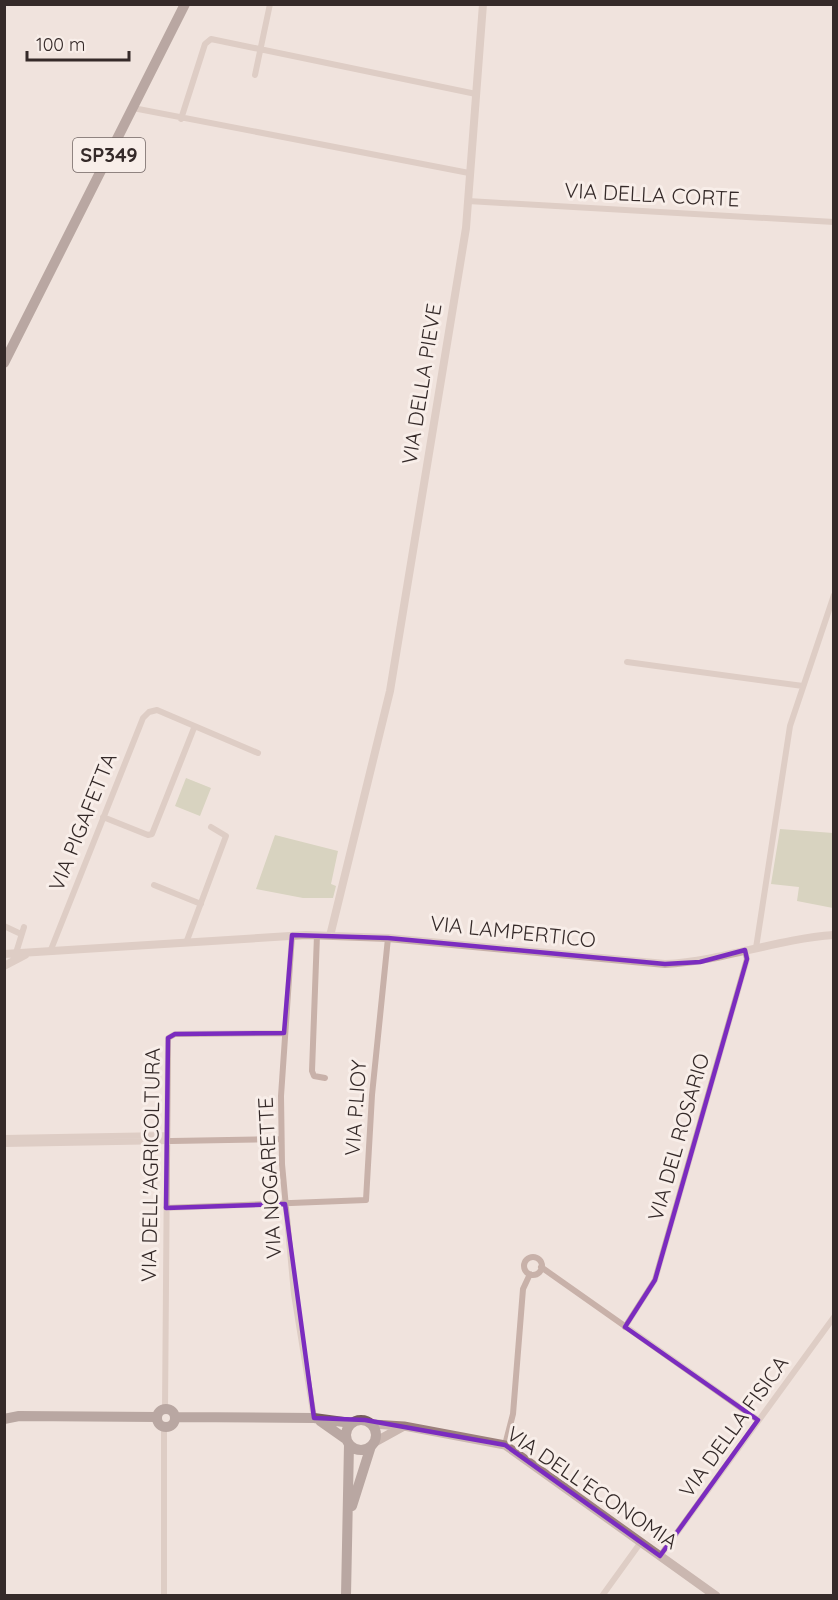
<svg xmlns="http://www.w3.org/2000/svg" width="838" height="1600" viewBox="0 0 838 1600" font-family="Quicksand,sans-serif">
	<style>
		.green { fill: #babe9d }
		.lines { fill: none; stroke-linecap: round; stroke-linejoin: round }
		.minor { stroke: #c8b1a9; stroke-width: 6 }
		.tertiary { stroke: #c8b1a9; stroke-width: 8 }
		.secondary { stroke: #9b807b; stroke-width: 9 }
		.primary { stroke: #765e5b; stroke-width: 10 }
		.marked { fill: none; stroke: #7b2cbf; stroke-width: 4.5; stroke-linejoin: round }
		.labels { text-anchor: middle; stroke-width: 6; stroke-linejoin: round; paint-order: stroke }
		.shield { fill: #f8eee9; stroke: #706563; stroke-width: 1.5 }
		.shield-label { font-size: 20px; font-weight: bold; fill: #352a29 }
		.street-label { font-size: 21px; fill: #352a29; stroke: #f8eee9 }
	</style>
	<rect width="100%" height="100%" fill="#f0e3dd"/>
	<path class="green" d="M186 778 211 788 200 816 175 806Z
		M780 829 833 833V908L797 901 799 887 771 884Z
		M275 835 338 851 331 884 336 886 333 898H303L256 889Z"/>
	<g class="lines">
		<path class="minor" d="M255 75 270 4
			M133 108 469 173
			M181 119 205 44 211 39 476 94
			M468 201 834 222
			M627 662 803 686
			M103 817 148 835 152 834 194 728
			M154 885 201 904
			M4 926 21 934
			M292 935 281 1096 282 1164 294 1294 314 1418
			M317 935 312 1071 314 1076 325 1078
			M186 943 226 836 211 827
			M756 948 790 726 834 595
			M50 952 143 718 149 712 157 710 258 753
			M16 953 24 927
			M4 1138 166 1135
			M4 1144 281 1139
			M166 1208 366 1200 372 1095 388 938
			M524 1266a9 9 0 1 1 18 0a9 9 0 1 1-18 0Z
			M541 1267 758 1420
			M625 1327 655 1280 747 959 745 950
			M165 1409 168 1038 175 1034 284 1033
			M164 1426V1596
			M505 1445 513 1414 523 1289 530 1274
			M660 1556 834 1317
			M602 1596 641 1542"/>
		<path class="tertiary" d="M330 936 390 691 466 228 483 4
			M4 954 306 935 388 938 665 964C723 961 776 939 834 935
			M4 966 25 955"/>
		<path class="secondary" d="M372 1424 404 1426 505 1445 716 1596
			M375 1442 404 1426"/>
		<path class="primary" d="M4 363 185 4
			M157 1418a9 9 0 1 1 18 0a9 9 0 1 1-18 0Z
			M175 1417 314 1418 351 1423
			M4 1419 19 1416 157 1417
			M346 1435a15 15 0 1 1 30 0a15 15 0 1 1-30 0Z
			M320 1421 347 1440
			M352 1506 371 1446
			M346 1596 349 1444"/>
	</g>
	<path d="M0 0H838V1600H0ZM292 935 388 938 665 964 700 962 745 950 747 959 655 1280 625 1327 758 1420 660 1556 505 1445 365 1420 314 1418 285 1204 166 1208 168 1038 175 1034 284 1033Z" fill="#f0e3dd" fill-opacity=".55" fill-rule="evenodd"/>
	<path class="marked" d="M292 935 388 938 665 964 700 962 745 950 747 959 655 1280 625 1327 758 1420 660 1556 505 1445 365 1420 314 1418 285 1204 166 1208 168 1038 175 1034 284 1033Z"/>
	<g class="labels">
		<rect class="shield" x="73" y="138" width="72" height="34" rx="4.5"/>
		<g class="shield-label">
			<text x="109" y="162">SP349</text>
		</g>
		<g class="street-label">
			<text transform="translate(652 195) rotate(3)" y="7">VIA DELLA CORTE</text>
			<text transform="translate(422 384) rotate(-81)" y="7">VIA DELLA PIEVE</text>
			<text transform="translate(83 822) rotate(-68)" y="7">VIA PIGAFETTA</text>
			<text transform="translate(513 932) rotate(6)" y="7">VIA LAMPERTICO</text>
			<text transform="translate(356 1108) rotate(-86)" y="7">VIA P.LIOY</text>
			<text transform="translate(679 1137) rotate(-74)" y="7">VIA DEL ROSARIO</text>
			<text transform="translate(151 1165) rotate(-89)" y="7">VIA DELL'AGRICOLTURA</text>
			<text transform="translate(270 1178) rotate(-93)" y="7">VIA NOGARETTE</text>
			<text transform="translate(734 1427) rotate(-54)" y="7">VIA DELLA FISICA</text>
			<text transform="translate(592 1488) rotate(34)" y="7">VIA DELL'ECONOMIA</text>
		</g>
	</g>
	<rect width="838" height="1600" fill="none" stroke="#352a29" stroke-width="12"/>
	<path d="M27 51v9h102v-9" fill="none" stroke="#352a29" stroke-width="3"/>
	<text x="36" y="51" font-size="18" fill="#352a29" stroke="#f8eee9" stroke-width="4.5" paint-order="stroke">100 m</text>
</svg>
